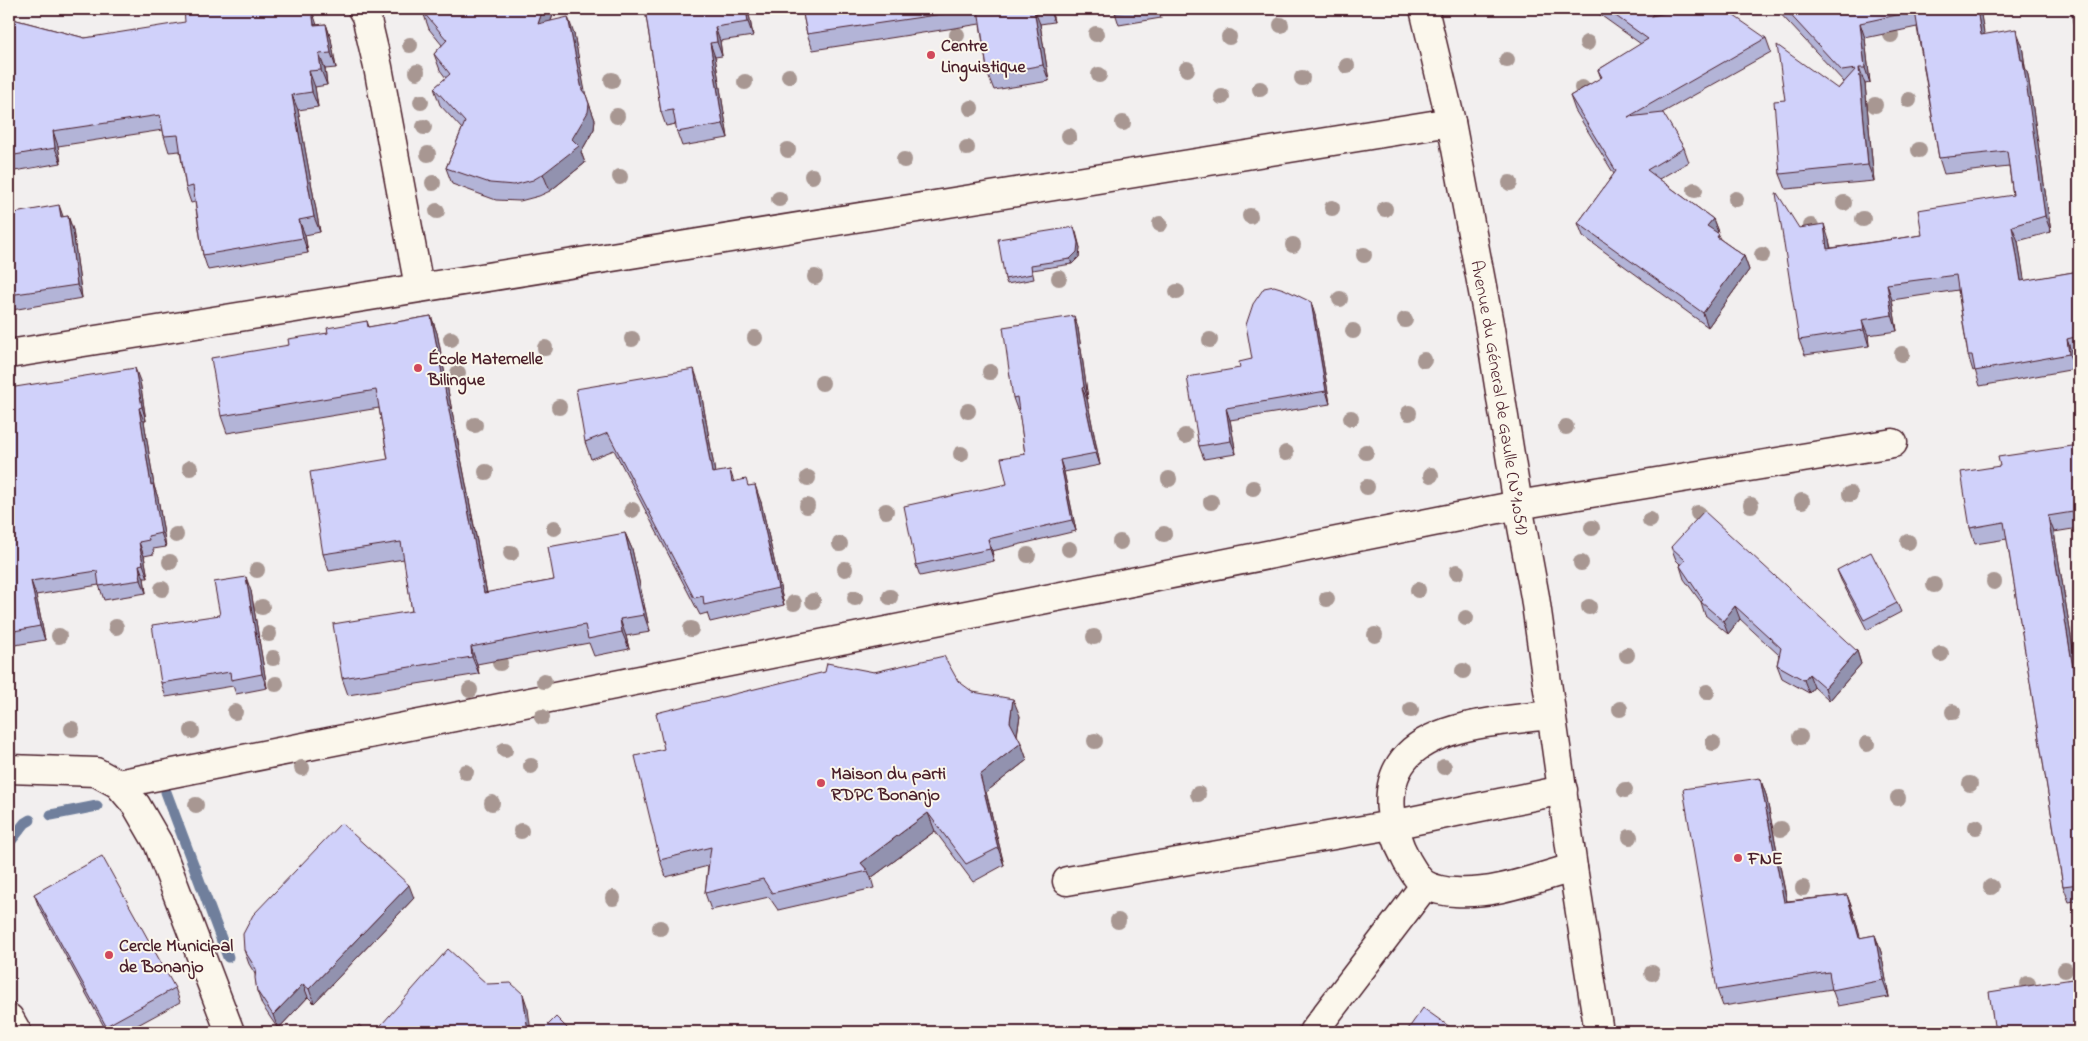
<svg xmlns="http://www.w3.org/2000/svg" width="2088" height="1041" viewBox="0 0 2088 1041" font-family="'Indie Flower',sans-serif">
	<style>
		.lines { fill: none; stroke-linecap: round; stroke-linejoin: round }
		.stream { stroke: #707f9c; stroke-width: 11 }
		.minor-casing { stroke: #4a1f2b; stroke-width: 31 }
		.major-casing { stroke: #4a1f2b; stroke-width: 31 }
		.highway-casing { stroke: #4a1f2b; stroke-width: 31 }
		.minor { stroke: #fbf7ec; stroke-width: 28 }
		.major { stroke: #fbf7ec; stroke-width: 28 }
		.highway { stroke: #fbf7ec; stroke-width: 28 }
		.tree { fill: #a89792 }
		.wall { fill: #b3b4d7; stroke: #4a1f2b }
		.shaded-wall { fill: #9292af; stroke: #4a1f2b }
		.building { fill: #d0d1fa; stroke: #4a1f2b }
		.poi-dot { fill: #d1495b; stroke: #fbf7ec; stroke-width: 2 }
		.labels { text-anchor: middle; stroke-width: 4; stroke-linejoin: round; paint-order: stroke }
		.poi-label { font-size: 18px; font-weight: bold; fill: #4a1f2b; stroke: #fbf7ec; text-anchor: start }
		.street-label { font-size: 18px; fill: #4a1f2b; stroke: #fbf7ec }
	</style>
	<rect width="100%" height="100%" fill="#f2efef"/>
	<filter id="ink" filterUnits="userSpaceOnUse"><feTurbulence type="fractalNoise" baseFrequency=".02" numOctaves="2"/><feDisplacementMap in="SourceGraphic" scale="10" xChannelSelector="R" yChannelSelector="G"/><feConvolveMatrix kernelMatrix="1 2 1 2 8 2 1 2 1" color-interpolation-filters="sRGB"/></filter>
	<g filter="url(#ink)">
		<g class="lines">
			<path class="stream" d="M166 792 228 957
				M51 815 97 806
				M9 843 25 823 30 820"/>
			<g class="minor-casing">
				<path id="minor" d="M362 9 366 16 378 67 419 287
					M9 354 1451 122
					M1551 715C1509 720 1439 723 1408 755 1380 784 1390 830 1407 861 1412 869 1418 881 1426 885 1432 889 1447 892 1455 892 1495 895 1535 878 1573 868
					M9 769 96 772 118 784 136 805 158 843 230 1032
					M118 784 1518 505 1893 443
					M1067 881 1392 825 1563 790
					M1313 1032 1425 885"/>
			</g>
			<g class="major-casing">
				<g id="major">
					<path id="s1" d="M1424 9 1451 122 1490 329 1518 505 1535 597 1573 868 1599 1032"/>
				</g>
			</g>
			<g class="highway-casing">
				<path id="highway" d="M9 1018 17 1032"/>
			</g>
			<use href="#minor" class="minor"/>
			<use href="#major" class="major"/>
			<use href="#highway" class="highway"/>
		</g>
		<g class="tree">
			<circle cx="1281" cy="25" r="8"/>
			<circle cx="1096" cy="34" r="8"/>
			<circle cx="957" cy="35" r="8"/>
			<circle cx="1891" cy="35" r="8"/>
			<circle cx="1229" cy="37" r="8"/>
			<circle cx="1587" cy="43" r="8"/>
			<circle cx="410" cy="45" r="8"/>
			<circle cx="1507" cy="60" r="8"/>
			<circle cx="1347" cy="66" r="8"/>
			<circle cx="1187" cy="69" r="8"/>
			<circle cx="417" cy="72" r="8"/>
			<circle cx="1099" cy="75" r="8"/>
			<circle cx="789" cy="76" r="8"/>
			<circle cx="1302" cy="78" r="8"/>
			<circle cx="612" cy="80" r="8"/>
			<circle cx="745" cy="82" r="8"/>
			<circle cx="1582" cy="88" r="8"/>
			<circle cx="1260" cy="89" r="8"/>
			<circle cx="1222" cy="97" r="8"/>
			<circle cx="1909" cy="100" r="8"/>
			<circle cx="421" cy="102" r="8"/>
			<circle cx="1875" cy="105" r="8"/>
			<circle cx="971" cy="108" r="8"/>
			<circle cx="617" cy="116" r="8"/>
			<circle cx="1123" cy="123" r="8"/>
			<circle cx="424" cy="127" r="8"/>
			<circle cx="1069" cy="136" r="8"/>
			<circle cx="967" cy="148" r="8"/>
			<circle cx="788" cy="150" r="8"/>
			<circle cx="1919" cy="150" r="8"/>
			<circle cx="428" cy="154" r="8"/>
			<circle cx="904" cy="160" r="8"/>
			<circle cx="812" cy="176" r="8"/>
			<circle cx="620" cy="177" r="8"/>
			<circle cx="433" cy="183" r="8"/>
			<circle cx="1510" cy="183" r="8"/>
			<circle cx="1695" cy="190" r="8"/>
			<circle cx="779" cy="199" r="8"/>
			<circle cx="1736" cy="199" r="8"/>
			<circle cx="1844" cy="203" r="8"/>
			<circle cx="1332" cy="208" r="8"/>
			<circle cx="1385" cy="209" r="8"/>
			<circle cx="437" cy="211" r="8"/>
			<circle cx="1250" cy="216" r="8"/>
			<circle cx="1863" cy="219" r="8"/>
			<circle cx="1160" cy="224" r="8"/>
			<circle cx="1811" cy="226" r="8"/>
			<circle cx="1293" cy="245" r="8"/>
			<circle cx="1364" cy="255" r="8"/>
			<circle cx="1762" cy="255" r="8"/>
			<circle cx="815" cy="277" r="8"/>
			<circle cx="1059" cy="278" r="8"/>
			<circle cx="1177" cy="292" r="8"/>
			<circle cx="1340" cy="299" r="8"/>
			<circle cx="1405" cy="320" r="8"/>
			<circle cx="1353" cy="331" r="8"/>
			<circle cx="755" cy="338" r="8"/>
			<circle cx="451" cy="339" r="8"/>
			<circle cx="632" cy="339" r="8"/>
			<circle cx="1210" cy="340" r="8"/>
			<circle cx="545" cy="348" r="8"/>
			<circle cx="1902" cy="354" r="8"/>
			<circle cx="1424" cy="360" r="8"/>
			<circle cx="990" cy="372" r="8"/>
			<circle cx="458" cy="373" r="8"/>
			<circle cx="822" cy="383" r="8"/>
			<circle cx="559" cy="407" r="8"/>
			<circle cx="968" cy="411" r="8"/>
			<circle cx="1409" cy="413" r="8"/>
			<circle cx="1351" cy="418" r="8"/>
			<circle cx="475" cy="425" r="8"/>
			<circle cx="1566" cy="427" r="8"/>
			<circle cx="1185" cy="436" r="8"/>
			<circle cx="1366" cy="452" r="8"/>
			<circle cx="1286" cy="453" r="8"/>
			<circle cx="961" cy="454" r="8"/>
			<circle cx="190" cy="468" r="8"/>
			<circle cx="486" cy="472" r="8"/>
			<circle cx="1431" cy="475" r="8"/>
			<circle cx="808" cy="478" r="8"/>
			<circle cx="1169" cy="479" r="8"/>
			<circle cx="1367" cy="487" r="8"/>
			<circle cx="1253" cy="488" r="8"/>
			<circle cx="1850" cy="494" r="8"/>
			<circle cx="1802" cy="501" r="8"/>
			<circle cx="1211" cy="502" r="8"/>
			<circle cx="1751" cy="505" r="8"/>
			<circle cx="807" cy="506" r="8"/>
			<circle cx="632" cy="510" r="8"/>
			<circle cx="886" cy="511" r="8"/>
			<circle cx="1698" cy="513" r="8"/>
			<circle cx="1650" cy="520" r="8"/>
			<circle cx="554" cy="528" r="8"/>
			<circle cx="1592" cy="528" r="8"/>
			<circle cx="1164" cy="534" r="8"/>
			<circle cx="176" cy="535" r="8"/>
			<circle cx="1120" cy="542" r="8"/>
			<circle cx="1908" cy="542" r="8"/>
			<circle cx="840" cy="544" r="8"/>
			<circle cx="1069" cy="549" r="8"/>
			<circle cx="511" cy="553" r="8"/>
			<circle cx="1028" cy="555" r="8"/>
			<circle cx="170" cy="562" r="8"/>
			<circle cx="1581" cy="563" r="8"/>
			<circle cx="845" cy="569" r="8"/>
			<circle cx="257" cy="570" r="8"/>
			<circle cx="1457" cy="572" r="8"/>
			<circle cx="1994" cy="582" r="8"/>
			<circle cx="1934" cy="585" r="8"/>
			<circle cx="162" cy="589" r="8"/>
			<circle cx="1418" cy="590" r="8"/>
			<circle cx="890" cy="597" r="8"/>
			<circle cx="855" cy="598" r="8"/>
			<circle cx="1327" cy="599" r="8"/>
			<circle cx="813" cy="601" r="8"/>
			<circle cx="794" cy="603" r="8"/>
			<circle cx="262" cy="607" r="8"/>
			<circle cx="1589" cy="607" r="8"/>
			<circle cx="1466" cy="618" r="8"/>
			<circle cx="116" cy="627" r="8"/>
			<circle cx="691" cy="629" r="8"/>
			<circle cx="269" cy="634" r="8"/>
			<circle cx="1375" cy="635" r="8"/>
			<circle cx="59" cy="636" r="8"/>
			<circle cx="1094" cy="637" r="8"/>
			<circle cx="1941" cy="654" r="8"/>
			<circle cx="1627" cy="655" r="8"/>
			<circle cx="273" cy="658" r="8"/>
			<circle cx="500" cy="663" r="8"/>
			<circle cx="1463" cy="671" r="8"/>
			<circle cx="544" cy="681" r="8"/>
			<circle cx="276" cy="684" r="8"/>
			<circle cx="470" cy="690" r="8"/>
			<circle cx="1707" cy="692" r="8"/>
			<circle cx="1620" cy="709" r="8"/>
			<circle cx="1411" cy="710" r="8"/>
			<circle cx="235" cy="712" r="8"/>
			<circle cx="1953" cy="712" r="8"/>
			<circle cx="542" cy="717" r="8"/>
			<circle cx="72" cy="729" r="8"/>
			<circle cx="192" cy="731" r="8"/>
			<circle cx="1800" cy="737" r="8"/>
			<circle cx="1095" cy="741" r="8"/>
			<circle cx="1713" cy="743" r="8"/>
			<circle cx="1867" cy="744" r="8"/>
			<circle cx="505" cy="750" r="8"/>
			<circle cx="531" cy="766" r="8"/>
			<circle cx="1444" cy="767" r="8"/>
			<circle cx="302" cy="768" r="8"/>
			<circle cx="466" cy="772" r="8"/>
			<circle cx="1970" cy="784" r="8"/>
			<circle cx="1625" cy="790" r="8"/>
			<circle cx="1198" cy="794" r="8"/>
			<circle cx="1898" cy="798" r="8"/>
			<circle cx="492" cy="803" r="8"/>
			<circle cx="196" cy="805" r="8"/>
			<circle cx="1976" cy="827" r="8"/>
			<circle cx="1781" cy="829" r="8"/>
			<circle cx="521" cy="831" r="8"/>
			<circle cx="1630" cy="837" r="8"/>
			<circle cx="1991" cy="887" r="8"/>
			<circle cx="1803" cy="888" r="8"/>
			<circle cx="613" cy="898" r="8"/>
			<circle cx="1118" cy="921" r="8"/>
			<circle cx="660" cy="928" r="8"/>
			<circle cx="2065" cy="970" r="8"/>
			<circle cx="1652" cy="973" r="8"/>
			<circle cx="2028" cy="984" r="8"/>
		</g>
		<path class="wall" d="M445 9H555L551 21 574 34 585 94 595 120 594 129 581 152 585 163 550 191 539 196 520 201 496 200 452 184 446 168 462 129 440 105 434 88 446 78 440 70 434 54 442 45 429 29 423 12Z
			M645 9H748L753 36 720 41 722 56 715 57 728 138 682 146 677 132 676 124 666 126 661 112Z
			M802 9H1051L1054 22 1040 24 1049 81 994 90 988 75 980 24 813 50 807 34Z
			M1114 9H1186L1160 14 1161 18 1119 25Z
			M1592 9H1671L1668 13 1766 38 1771 52 1662 113 1684 148 1689 162 1659 179 1713 219 1718 232 1717 233 1720 239 1744 256 1749 270 1708 327 1583 236 1578 223 1614 174 1575 110 1570 96 1601 78 1598 70 1641 44Z
			M1776 9H1980L1984 35 2022 45 2025 67 2028 75 2051 232 2018 241 2024 281 2079 271V353L2072 354 2075 369 1980 386 1975 370 1973 371 1968 355 1958 290 1892 300 1897 331 1868 335 1869 346 1805 355 1799 340V228L1829 240 1831 248 1922 235 2013 195 2009 167 1944 174 1939 158 1917 27 1865 38 1870 83 1865 84 1874 181 1786 189 1780 174 1785 100 1838 89 1844 82Z
			M308 11 317 25 326 24 331 39 336 68 325 69 327 85 315 87 318 107 298 110 320 232 305 235 308 253 208 270 203 255 195 202 191 203 186 188 180 151 169 152 164 136 163 130 58 146 61 163 9 172V18L85 38Z
			M9 214 64 217 68 216 73 230 82 298 12 310 9 302Z
			M1076 232 1080 248 1079 257 1072 264 1032 270 1034 279 1007 284 1005 279Z
			M1315 315 1330 404 1230 420 1236 454 1204 459 1199 446 1240 368Z
			M431 316 437 333 487 593 554 580 625 533 632 549 650 632 626 636 629 649 594 656 589 643 477 664 479 674 348 695 342 678 412 611 404 559 329 571 323 554 388 459 379 408 227 433 221 416 289 345 367 321 369 327Z
			M1078 328 1088 399H1087L1100 465 1064 472 1076 531 992 551 994 561 920 576 916 565 1007 484 1025 454 1019 409H1017L1013 398Z
			M140 381 146 421H144L154 486 158 498 166 547 153 549 154 554 144 556 148 578H144L146 593 104 600 99 585 36 595 45 640 9 646V507Z
			M700 386 715 473 730 470 734 482 749 486 761 502 784 605 710 622 707 613 700 615 614 450 591 459 585 442Z
			M2079 445V528L2054 532 2079 685V900L2069 902 2063 886 2007 539 1975 544 1970 528 2000 466Z
			M1671 547 1857 651 1861 664 1829 701 1814 687 1809 693 1782 678 1777 665 1779 655 1740 619 1728 634 1705 615 1701 602 1684 579 1680 566 1681 565 1676 560Z
			M1837 570 1897 603 1901 612 1867 630 1841 580Z
			M251 591 267 688 236 694 233 686 166 697 161 683 220 615Z
			M874 672 973 692 1020 716 1017 735 1021 743 1027 760 986 792 1004 865 973 882 935 831 871 878 874 888 778 910 769 897 711 910 705 893 708 866 666 877 660 860 664 749Z
			M1760 778 1766 795 1787 901 1847 895 1853 911 1860 938 1875 935 1881 952 1889 997 1838 1006 1832 989 1723 1006 1717 990Z
			M34 894 175 988 180 1002 125 1032H107L39 907Z
			M414 898 314 1003 308 997 278 1029 262 1005 257 991 255 974 249 964 244 950Z"/>
		<path class="shaded-wall" d="M543 9H555L544 41 538 24Z
			M746 9H748L753 36 748 22Z
			M1034 9 1040 24 1049 81 1043 65Z
			M1049 9H1051L1054 22Z
			M1657 9H1671L1656 29 1651 16Z
			M1977 9H1980L1987 51 1981 35Z
			M312 10 317 25H314Z
			M568 17 574 34 588 107 582 90Z
			M1860 23 1865 38 1870 83 1865 68Z
			M326 24 331 39 336 68 331 53Z
			M715 27 720 41 722 56 717 42Z
			M2016 29 2022 45 2025 67 2028 75 2051 232 2045 216Z
			M710 43 715 57 728 138 723 124Z
			M319 54 325 69 327 85 321 70Z
			M1859 68 1865 84 1874 181 1868 165Z
			M309 71 315 87 318 107 312 92Z
			M292 95 298 110 320 232 314 217Z
			M586 95 595 120 594 129 581 152 585 163 550 191 543 174Z
			M53 131 58 146 61 163 55 148Z
			M59 205 64 219 61 217Z
			M68 216 73 230 82 298 77 285Z
			M1713 219 1718 232 1712 240 1707 226Z
			M299 220 305 235 308 253 303 238Z
			M1824 224 1829 240 1833 264 1827 249Z
			M2012 226 2018 241 2027 297 2021 281Z
			M1074 227 1080 248 1079 257 1072 264 1070 259Z
			M1744 256 1749 270 1708 327 1703 313Z
			M1887 284 1892 300 1897 331 1892 315Z
			M1311 302 1315 315 1330 404 1326 391Z
			M431 316 437 333 490 610 484 593Z
			M1074 316 1078 328 1088 399 1084 387Z
			M1862 320 1868 335 1869 346 1864 330Z
			M2067 339 2072 354 2075 369 2069 354Z
			M135 368 140 381 146 421 142 407Z
			M694 369 700 386 718 490 712 473Z
			M1082 388 1087 399 1100 465 1096 453Z
			M139 408 144 421 154 486 158 498 166 547 161 533 151 485Z
			M1226 408 1230 420 1236 454 1231 441Z
			M1060 460 1064 472 1076 531 1072 520Z
			M755 485 761 502 784 605 778 588Z
			M2048 516 2054 532 2079 685V705Z
			M625 533 632 549 650 632 644 615Z
			M988 539 992 551 994 561 990 549Z
			M139 542 144 556 148 578 143 564Z
			M139 565 144 578 146 593 141 580Z
			M246 577 251 591 267 688 262 674Z
			M31 581 36 595 45 640 40 626Z
			M1735 606 1740 619 1728 634 1723 621Z
			M620 619 626 636 629 649 622 632Z
			M471 647 477 664 479 674 472 657Z
			M1857 651 1861 664 1829 701 1825 688Z
			M1809 674 1814 687 1809 693 1804 680Z
			M1013 699 1020 716 1016 740 1010 722Z
			M1021 743 1027 760 986 792 1004 865 998 848 980 775Z
			M1760 778 1766 795 1790 918 1784 902Z
			M928 813 935 831 871 878 868 871 861 863Z
			M409 885 414 898 314 1003 309 989Z
			M1847 895 1853 911 1865 955 1859 938Z
			M1875 935 1881 952 1889 997 1883 980Z
			M303 984 308 997 278 1029 273 1015Z
			M523 994 528 1009 531 1032H528Z"/>
		<path class="building" d="M184 9H304V11L312 10 314 25 326 24 331 53 319 54 321 70 309 71 312 92 292 95 314 217 299 220 303 238 203 255 193 186 186 188 178 135 164 136 160 115 53 131 55 148 9 156V18L85 38 185 22Z
			M445 9H543L538 24 568 17 582 90 586 95 589 104 588 112 572 139 579 146 543 174 533 180 514 185 490 183 446 168 465 122 434 88 450 74 434 54 447 40 423 12Z
			M645 9H746L748 22 715 27 717 42 710 43 723 124 677 132 673 110 661 112Z
			M802 9H976L807 34Z
			M978 9H1035H1034L1043 65 988 75Z
			M1114 9H1139L1115 13Z
			M1606 9H1657L1651 16 1687 9H1724L1766 38 1628 117 1663 113 1684 148 1647 170 1713 219 1707 226 1719 234 1717 237 1744 256 1703 313 1578 223 1616 171 1570 96 1602 77 1598 70 1648 39Z
			M1785 9H1914V10V9H1977L1981 35 2016 29 2021 60H2023L2045 216 2012 226 2021 281 2079 271V336L2067 339 2069 354 1975 371 1972 355H1968L1956 275 1887 284 1892 315 1862 320 1864 330 1799 340 1776 193H1777L1799 228 1824 224 1827 249 1922 235 1918 210 2013 195 2007 151 1939 158 1915 11 1860 23 1865 68H1859L1868 165 1780 174 1774 101 1785 100 1777 45 1838 89 1856 69 1842 71Z
			M2071 9H2079V60Z
			M59 205 61 217 68 216 77 285 9 295V214Z
			M1074 227 1078 243 1077 252 1070 259 1031 265 1032 274 1005 279 998 239Z
			M1274 286 1284 289 1311 302 1326 391 1226 408 1231 441 1199 446 1187 377 1240 368 1239 362 1252 359 1246 325 1253 304 1264 288Z
			M431 316 484 593 554 580 548 547 625 533 644 615 620 619 622 632 588 639 585 625 471 647 472 657 342 678 333 624 412 611 401 542 323 554 310 472 388 459 376 390 221 416 211 358 289 345 288 339 328 333 327 328 367 321 368 327Z
			M1074 316 1084 387 1082 388 1096 453 1060 460 1072 520 988 539 990 549 916 565 904 506 1007 484 1001 458 1025 454 1017 397 1013 398 1003 327Z
			M135 368 142 407 139 408 151 485 153 484 161 533 148 536 149 540 139 542 143 564 139 565 141 580 99 586 97 571 31 581 40 626 9 632V507H10L9 500V388Z
			M694 369 712 473 730 470 732 482 746 479 748 486 755 485 778 588 704 605 703 596 694 598 608 433 585 442 576 389Z
			M2079 445V511L2048 516 2079 705V884L2063 886 2004 522 1970 528 1961 472 2000 466 1998 457Z
			M1704 511 1857 651 1825 688 1809 674 1804 680 1777 665 1781 648 1735 606 1723 621 1701 602 1703 600 1680 566 1685 560 1671 547Z
			M1871 552 1897 603 1864 620 1837 570Z
			M246 577 262 674 231 680 230 672 161 683 152 625 220 615 214 582Z
			M944 656 958 681 973 692 1013 699 1010 722 1021 743 980 775 998 848 966 864 928 813 861 863 868 871 772 893 763 879 705 893 711 847 660 860 635 756 664 749 656 713 825 672 827 663 874 672Z
			M1760 778 1784 902 1847 895 1859 938 1875 935 1883 980 1832 990 1829 972 1717 990 1683 789Z
			M341 823 409 885 309 989 303 984 273 1015 257 991 255 978 256 969 244 950 243 934 253 915Z
			M102 856 175 988 106 1026 34 894Z
			M448 949 487 984 511 983 523 994 528 1032H375Z
			M2079 978V1032H1995L1989 992Z
			M1423 1008 1457 1032H1406Z
			M556 1017 571 1032H541Z
			M359 1025 367 1032H353Z"/>
	</g>
	<g class="poi-dot">
		<circle cx="931" cy="55" r="5"/>
		<circle cx="418" cy="368" r="5"/>
		<circle cx="821" cy="783" r="5"/>
		<circle cx="1738" cy="858" r="5"/>
		<circle cx="109" cy="955" r="5"/>
	</g>
	<g class="labels">
		<g class="poi-label">
			<text x="941" y="51">Centre<tspan x="941" dy="21">Linguistique</tspan></text>
			<text x="428" y="364">École Maternelle<tspan x="428" dy="21">Bilingue</tspan></text>
			<text x="831" y="779">Maison du parti<tspan x="831" dy="21">RDPC Bonanjo</tspan></text>
			<text x="1748" y="864">FNE</text>
			<text x="119" y="951">Cercle Municipal<tspan x="119" dy="21">de Bonanjo</tspan></text>
		</g>
		<g class="street-label">
			<text dy="6" stroke="none"><textPath href="#s1" startOffset="396">Avenue du Géneral de Gaulle (N°1.051)</textPath></text>
		</g>
	</g>
	<rect width="2088" height="1041" fill="none" stroke="#fbf7ec" stroke-width="30"/>
	<rect x="15" y="15" width="2058" height="1011" fill="none" stroke="#4a1f2b" stroke-width="2" filter="url(#ink)"/>
</svg>
